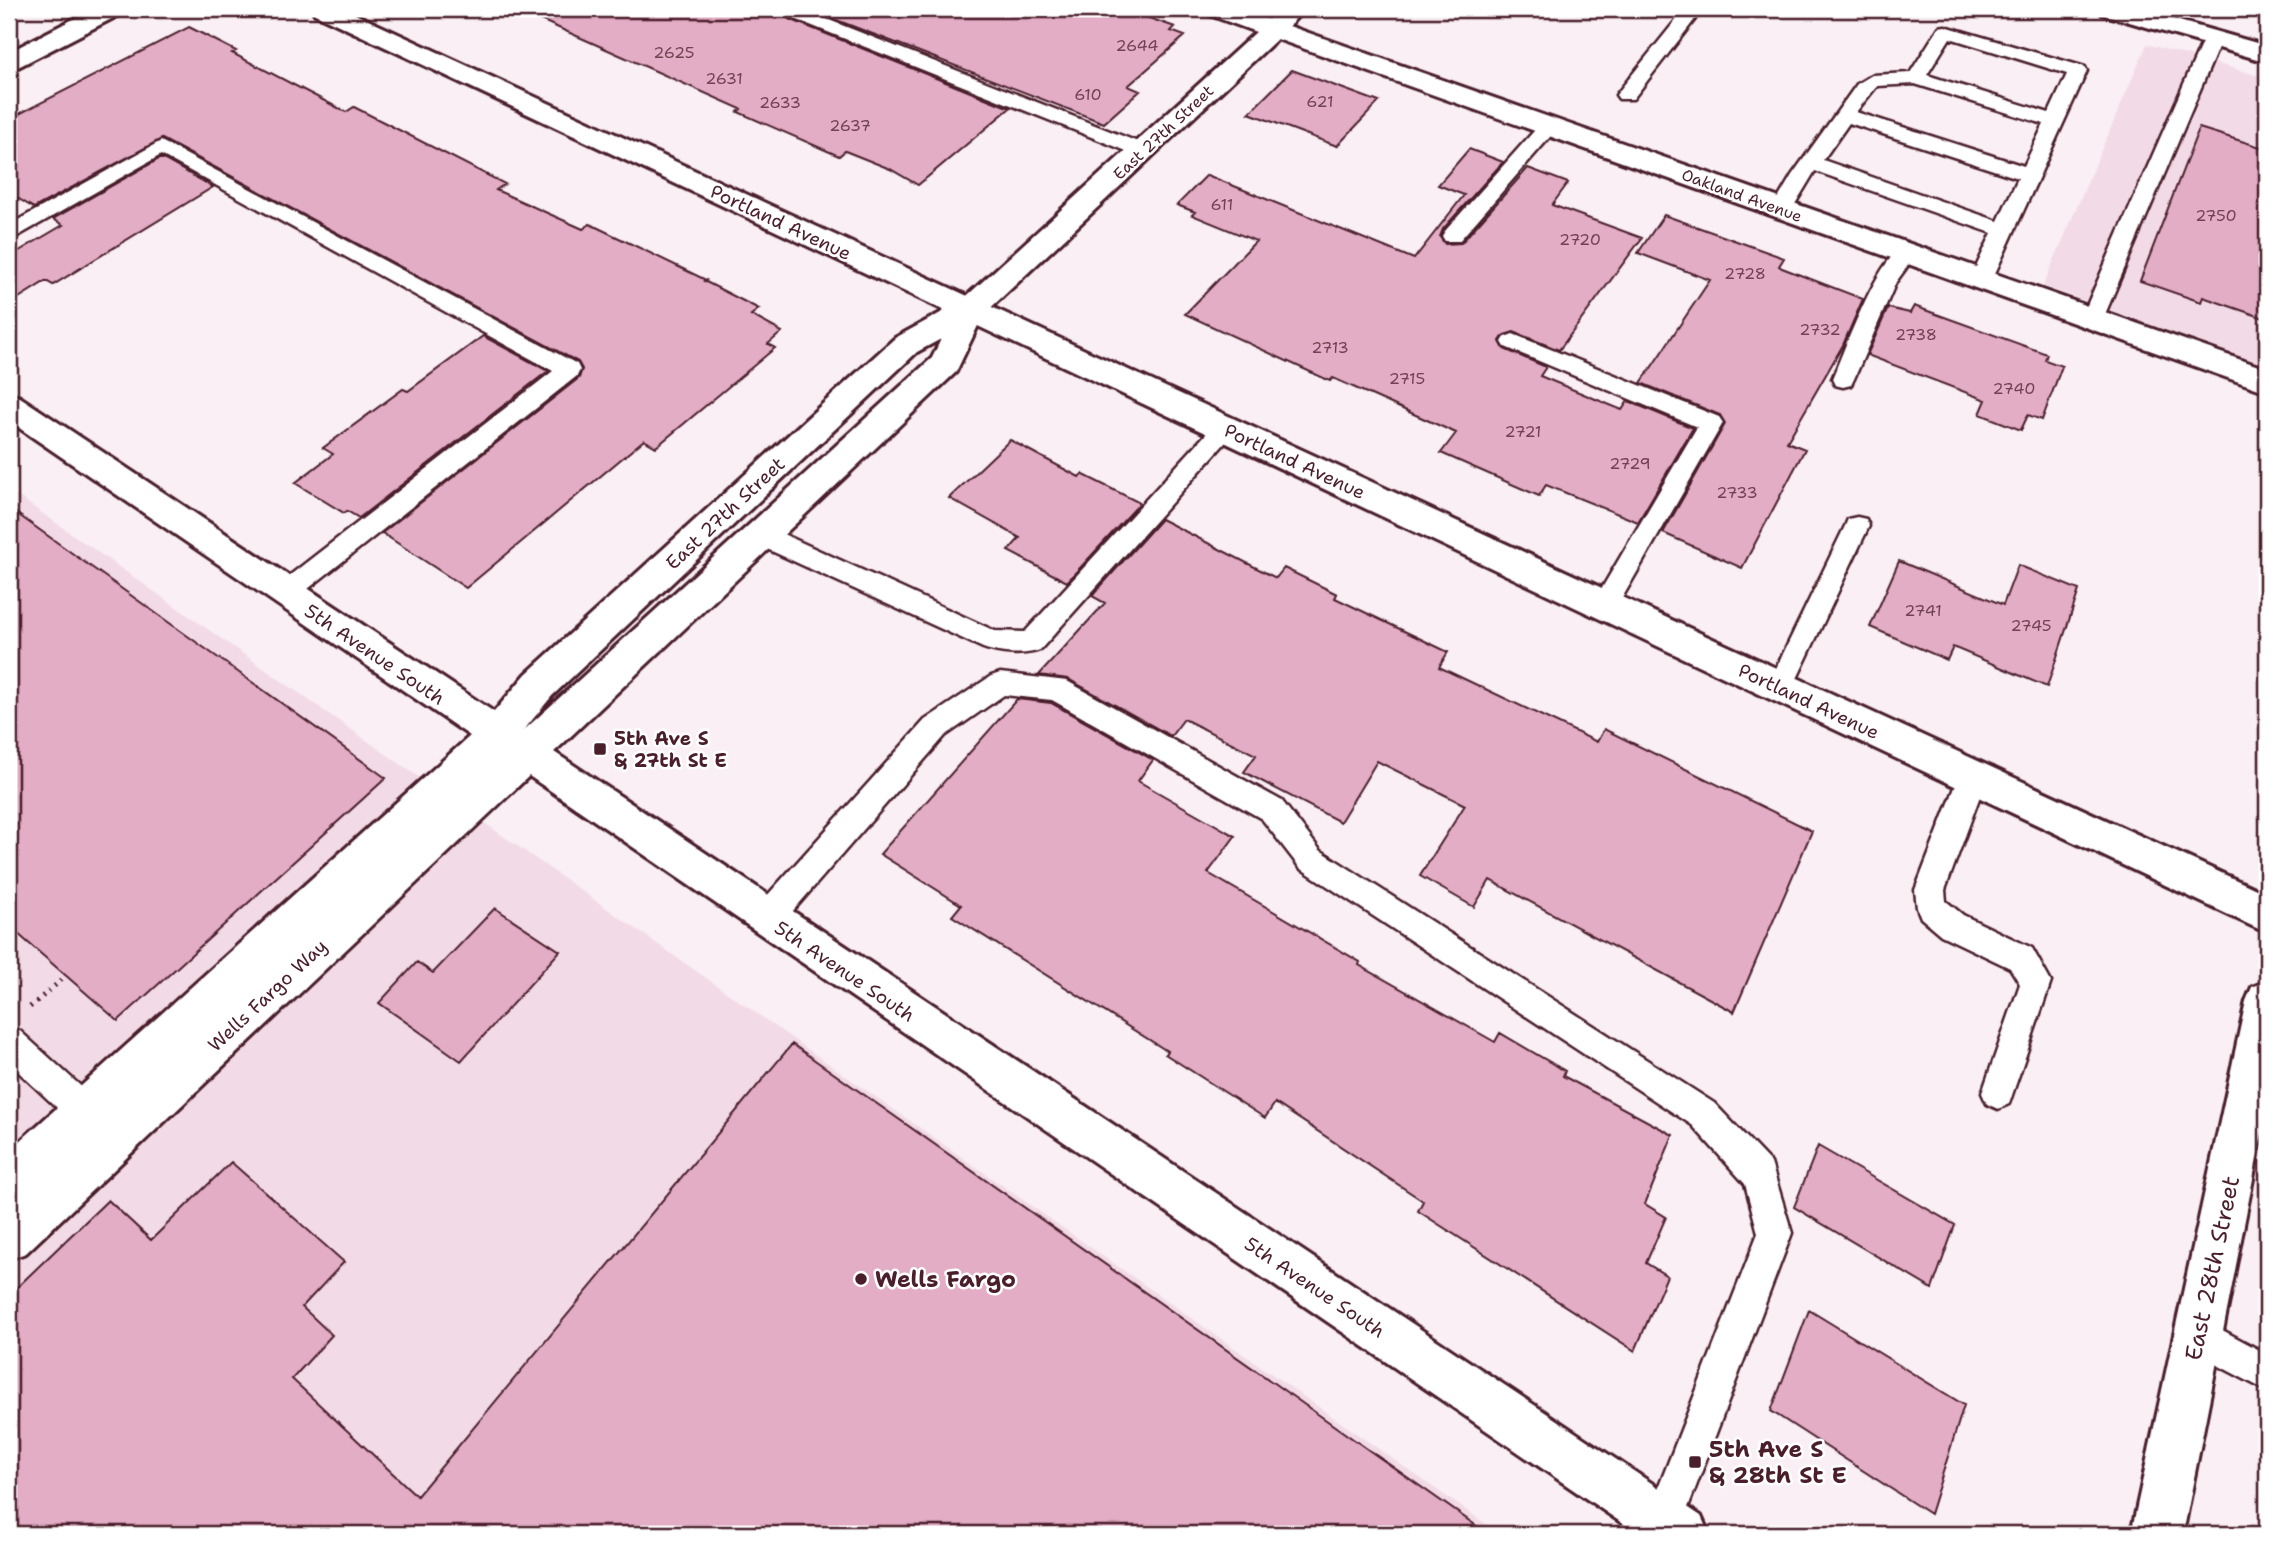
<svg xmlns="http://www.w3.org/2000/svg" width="2276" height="1543" viewBox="0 0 2276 1543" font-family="'Shantell Sans',sans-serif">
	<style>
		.built { fill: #f2dbe6 }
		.building { fill: #e3adc6; stroke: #4a1f2b; stroke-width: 2 }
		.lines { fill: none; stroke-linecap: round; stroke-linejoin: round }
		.service-casing { stroke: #4a1f2b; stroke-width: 5 }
		.minor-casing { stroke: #4a1f2b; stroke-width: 6 }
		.tertiary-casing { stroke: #4a1f2b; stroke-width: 6 }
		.path { stroke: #4a1f2b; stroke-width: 5; stroke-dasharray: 2 6; stroke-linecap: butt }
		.service { fill: #fff; fill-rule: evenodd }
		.minor { fill: #fff; fill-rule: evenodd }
		.tertiary { fill: #fff; fill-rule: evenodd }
		.poi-dot { fill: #4a1f2b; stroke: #fff; stroke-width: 2.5 }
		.labels { text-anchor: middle; stroke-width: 5; stroke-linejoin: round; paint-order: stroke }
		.number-label { font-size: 16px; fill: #704252 }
		.far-street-label { font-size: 16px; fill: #4a1f2b; stroke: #fff }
		.street-label { font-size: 19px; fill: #4a1f2b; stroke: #fff }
		.poi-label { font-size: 19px; font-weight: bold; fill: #4a1f2b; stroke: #fff; text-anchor: start }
		.near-street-label { font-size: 23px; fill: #4a1f2b; stroke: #fff }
		.near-poi-label { font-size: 23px; font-weight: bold; fill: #4a1f2b; stroke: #fff; text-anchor: start }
	</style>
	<rect width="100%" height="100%" fill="#f9eff4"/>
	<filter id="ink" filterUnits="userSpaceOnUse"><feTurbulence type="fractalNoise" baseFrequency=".0143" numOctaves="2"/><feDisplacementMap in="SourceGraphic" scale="14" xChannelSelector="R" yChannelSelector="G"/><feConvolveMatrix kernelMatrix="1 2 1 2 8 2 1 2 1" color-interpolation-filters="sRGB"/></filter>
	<g filter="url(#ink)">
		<path class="built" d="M2147 44 2267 78V367L2043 286Z
			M9 490 1500 1534H9Z"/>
		<path class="building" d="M516 9H774L779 15 1010 108 918 185 890 169 845 151 839 156 738 112 741 109Z
			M808 9H1123L1175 27 1171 31 1185 36 1128 86 1140 91 1104 123Z
			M189 27 236 51 232 53 346 112 354 107 505 184 496 190 583 229 590 224 706 280 704 281 759 309 751 315 782 332 768 344 775 348 656 447 644 440 466 588 382 533 579 378 582 369 578 362 162 139 34 208 9 193V119Z
			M1292 70 1379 102 1337 146 1249 113Z
			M2199 128 2267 149V319L2203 297 2201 302 2140 281Z
			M1469 149 1503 162 1443 229 1440 237 1445 244 1461 243 1528 168 1568 183 1552 205 1642 238 1559 350 1514 332 1504 335 1500 341 1504 349 1546 367 1540 376 1622 410 1628 401 1693 428 1638 522 1546 485 1539 496 1441 453 1456 433 1333 378 1330 381 1185 314 1256 241 1192 215 1195 212 1177 205 1207 175 1414 259 1464 195 1438 185Z
			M161 158 213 187 53 285 46 281 9 304V257L63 225 53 219Z
			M1664 215 1784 258 1779 266 1782 268 1863 299 1843 345 1787 442 1805 449 1742 568 1663 533 1725 424 1720 415 1641 383 1710 280 1638 253Z
			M1914 306 2047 354 2045 360 2062 366 2042 420 2028 415 2021 430 1980 414 1986 400 1867 355 1888 308 1910 313Z
			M483 336 548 371 359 518 347 511 344 513 295 483 333 454 323 448 403 389 408 391Z
			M1010 440 1079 477 1082 474 1140 503 1067 582 1008 551 1020 538 949 498Z
			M9 508 386 778 118 1021 9 926Z
			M1161 519 1276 578 1284 568 1337 594 1335 598 1448 652 1439 667 1597 742 1604 729 1812 831 1734 1012 1490 880 1474 907 1420 876 1465 805 1377 761 1340 822 1244 772 1256 755 1184 719 1171 736 1068 679 1039 675 1105 603 1092 596Z
			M1899 561 2003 605 2018 565 2079 590 2047 687 1953 647 1947 660 1870 627Z
			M1017 699 1051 703 1153 760 1138 781 1235 836 1208 873 1360 962 1359 965 1495 1042 1500 1033 1565 1071 1563 1076 1673 1135 1645 1204 1666 1217 1646 1263 1667 1276 1635 1351 1418 1211 1423 1201 1275 1103 1265 1118 1165 1054 1167 1051 952 916 961 905 880 854Z
			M495 908 560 951 461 1061 379 1003 417 962 433 973Z
			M792 1044 1488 1534H9V1295L108 1200 151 1240 231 1162 344 1262 302 1307 332 1335 292 1379 417 1496Z
			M1818 1146 1955 1225 1932 1289 1794 1207Z
			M1809 1310 1964 1405 1930 1514 1771 1411Z"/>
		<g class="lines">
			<g class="service-casing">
				<path id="service" d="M777 9H801L1148 146 1151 150 1148 154H1134L780 13Z
					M1685 9H1703L1633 99H1619L1616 95 1619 91Z
					M2156 9H2174L2165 27 2159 28 2150 23Z
					M1945 26 2085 67 2087 71 1992 280 1989 285H1973L1970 280 1992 233 1815 171 1789 214H1775L1772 209 1792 175 1857 84 1872 75 1910 73 1939 27ZM1950 38 2067 74 2049 113 1927 75ZM1915 84 2044 124 2024 166 1856 112 1877 86ZM1849 123 2018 178 1998 221 1823 160Z
					M2213 32 2222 38 2103 319 2100 324 2092 326 2084 324 2081 319 2204 38Z
					M1549 120 1559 126 1556 130 1459 241H1445L1442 236 1445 231 1542 122Z
					M161 141 577 364 580 370 577 376 294 600 285 603 276 600 272 593 276 586 553 371 161 155 9 241V225Z
					M1906 246 1913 248 1917 253 1896 282 1854 379 1851 385 1843 387 1835 385 1832 379C1844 352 1879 253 1906 246Z
					M1513 334 1719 417 1723 423 1614 612 1605 615 1596 612 1592 605 1697 427 1505 347 1502 342 1505 337Z
					M1225 420 1233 422 1237 428 1233 434 1040 650C1024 656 999 654 983 648L752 542 749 535 752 528 761 526 770 528 995 631 1025 632 1217 422Z
					M1857 517 1866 519 1869 526 1793 687 1790 695 1780 698 1770 695 1767 687 1845 526 1848 519Z
					M1000 673 1067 681 1282 801 1320 850 1714 1103 1771 1163 1792 1233 1678 1534H1650L1645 1522 1758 1233 1745 1184 1692 1125 1300 868 1262 819 1052 700 1004 695 945 736 778 928 767 932 756 928 752 918 756 908 925 720 991 676Z
					M1973 765 1983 768 1987 777 1945 890 1946 901 1963 915 2032 948 2051 982 2009 1104 1998 1109 1987 1104 1982 1093 2020 984 2010 968 1941 935 1921 918 1917 908 1915 890 1959 777 1963 768Z
					M9 1027 20 1031 108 1111 112 1122 108 1133 96 1138 84 1133 9 1063Z
					M2198 1317 2267 1354V1391L2185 1348 2180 1335 2185 1322Z"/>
			</g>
			<g class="minor-casing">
				<path id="minor" d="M1204 9H1239L1268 19 1278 9H1304L1289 26 2267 369V392L1277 39 983 315 956 372 554 752 1701 1516 1709 1534H1638L529 776 26 1253 9 1259V1151L470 736 9 421V394L20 397 494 712 526 674 895 338 959 303 1256 32 1207 14ZM941 339 932 358 523 731 552 696 917 352Z"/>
			</g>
			<g class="tertiary-casing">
				<path id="tertiary" d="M93 9H124L121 14 18 67 9 70V52Z
					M312 9H344L2267 894V933L315 14Z
					M2099 9H2137L2267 46V62L2102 14Z
					M2267 981V1108L2183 1534H2131L2246 1001 2252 987Z"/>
			</g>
			<path class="path" d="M30 1007 66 976"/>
			<use href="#service" class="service"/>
			<use href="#minor" class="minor"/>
			<use href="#tertiary" class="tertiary"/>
		</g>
	</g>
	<g class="poi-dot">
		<rect x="593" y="742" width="14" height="14" rx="3.5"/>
		<circle cx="861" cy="1279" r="7"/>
		<rect x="1688" y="1455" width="14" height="14" rx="3.5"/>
	</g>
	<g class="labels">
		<g class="number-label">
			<text x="1137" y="51">2644</text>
			<text x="674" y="58">2625</text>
			<text x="724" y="84">2631</text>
			<text x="1088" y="100">610</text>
			<text x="1320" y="107">621</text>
			<text x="780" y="108">2633</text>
			<text x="850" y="131">2637</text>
			<text x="1222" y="210">611</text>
			<text x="2216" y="221">2750</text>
			<text x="1580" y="245">2720</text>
			<text x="1745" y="279">2728</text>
			<text x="1820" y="335">2732</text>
			<text x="1916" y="340">2738</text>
			<text x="1330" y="353">2713</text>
			<text x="1407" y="384">2715</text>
			<text x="2014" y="394">2740</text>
			<text x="1523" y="437">2721</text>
			<text x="1630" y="469">2729</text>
			<text x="1737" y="498">2733</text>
			<text x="1923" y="616">2741</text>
			<text x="2031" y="631">2745</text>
		</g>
		<g class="far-street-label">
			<text transform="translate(1163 132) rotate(-43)" y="6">East 27th Street</text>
			<text transform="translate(1742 195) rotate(20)" y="6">Oakland Avenue</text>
		</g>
		<g class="street-label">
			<text transform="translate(781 222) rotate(25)" y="7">Portland Avenue</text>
			<text transform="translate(1295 461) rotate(25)" y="7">Portland Avenue</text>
			<text transform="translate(725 513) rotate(-43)" y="7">East 27th Street</text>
			<text transform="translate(375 654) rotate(34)" y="7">5th Avenue South</text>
			<text transform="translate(1809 701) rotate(25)" y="7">Portland Avenue</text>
			<text transform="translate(845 971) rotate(34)" y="7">5th Avenue South</text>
			<text transform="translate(267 995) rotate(-43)" y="7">Wells Fargo Way</text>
			<text transform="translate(1315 1287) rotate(34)" y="7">5th Avenue South</text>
		</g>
		<g class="poi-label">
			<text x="614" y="745">5th Ave S<tspan x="614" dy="22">&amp; 27th St E</tspan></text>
		</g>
		<g class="near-street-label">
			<text transform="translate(2212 1268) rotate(-78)" y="8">East 28th Street</text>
		</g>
		<g class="near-poi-label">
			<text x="875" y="1287">Wells Fargo</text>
			<text x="1709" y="1457">5th Ave S<tspan x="1709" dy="26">&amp; 28th St E</tspan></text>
		</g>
	</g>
	<rect width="2276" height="1543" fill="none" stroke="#fff" stroke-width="35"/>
	<rect x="18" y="18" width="2241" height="1508" fill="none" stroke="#4a1f2b" stroke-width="2.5" filter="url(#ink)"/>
</svg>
